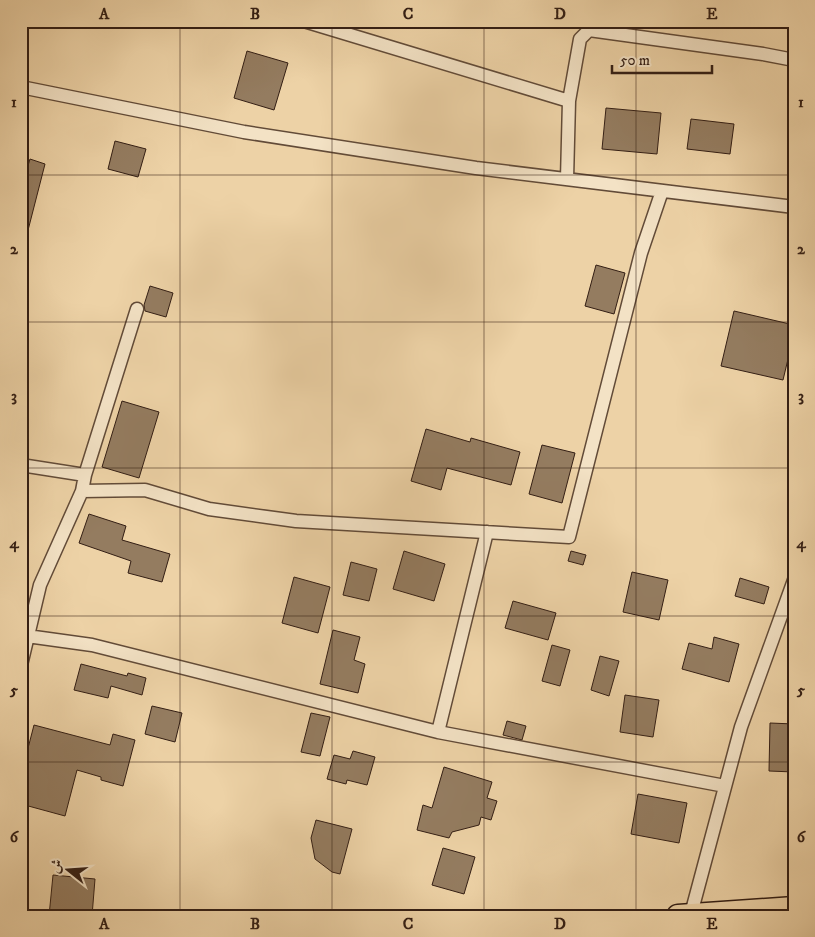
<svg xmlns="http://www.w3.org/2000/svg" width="815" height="937" viewBox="0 0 815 937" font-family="'IM FELL DW Pica',Amiri,serif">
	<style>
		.building { fill: #947c60; stroke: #331e14 }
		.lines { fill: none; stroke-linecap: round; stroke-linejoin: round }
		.street-casing { stroke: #624b38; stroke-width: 15 }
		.highway-casing { stroke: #331e14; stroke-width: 25 }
		.street { stroke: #f3e2c5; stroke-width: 12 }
		.highway { stroke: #edd2a6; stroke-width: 22 }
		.grid { fill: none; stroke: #331e14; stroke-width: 1; stroke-opacity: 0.55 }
		.neatline { fill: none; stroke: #331e14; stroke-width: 2 }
		.grid-label { font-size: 16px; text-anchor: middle; font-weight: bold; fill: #331e14 }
	</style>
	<rect width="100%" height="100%" fill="#edd2a6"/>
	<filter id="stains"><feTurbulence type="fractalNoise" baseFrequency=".004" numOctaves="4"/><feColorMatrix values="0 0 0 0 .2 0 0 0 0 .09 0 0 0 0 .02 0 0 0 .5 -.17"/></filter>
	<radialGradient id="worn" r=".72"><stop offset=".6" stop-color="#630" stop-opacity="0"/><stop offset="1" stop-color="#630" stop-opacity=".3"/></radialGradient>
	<path class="building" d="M247 51 288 63 274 110 234 98Z
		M606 108 661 113 657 154 602 149Z
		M691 119 734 124 730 154 687 149Z
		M115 141 146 149 138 177 108 169Z
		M30 159 45 164 25 242H21V189Z
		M596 265 625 273 614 314 585 306Z
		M150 286 173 293 166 317 145 311 144 305Z
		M734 311 794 325V334L783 380 721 366Z
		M122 401 159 412 139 478 102 467Z
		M426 429 470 442 471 438 520 452 511 485 447 468 441 490 411 481Z
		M542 445 575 453 562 503 529 494Z
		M89 514 126 526 122 540 170 554 162 582 128 573 131 561 79 543Z
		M404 551 445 564 434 601 393 589Z
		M571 551 586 555 583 565 568 561Z
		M351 562 377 569 369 601 343 595Z
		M632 572 668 580 659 620 623 612Z
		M294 577 330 587 318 633 282 623Z
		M740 578 769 587 764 604 735 596Z
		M513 601 556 613 548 640 505 628Z
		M333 630 360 637 354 660 365 664 358 693 320 684Z
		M714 637 739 644 729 682 682 669 689 643 712 649Z
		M552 645 570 650 560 686 542 681Z
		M600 656 619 661 609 696 591 690Z
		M81 664 127 676 128 673 146 678 142 695 111 686 108 698 74 690Z
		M625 695 659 700 653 737 620 732Z
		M152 706 182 713 175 742 145 734Z
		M311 713 330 717 320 756 301 752Z
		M507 721 526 726 522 740 503 735Z
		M770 723 794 724V772L769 771Z
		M34 725 110 745 113 734 135 740 123 786 101 780V777L77 770 65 816 21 804V778L27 756H26Z
		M353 751 375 757 367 785 347 780 346 784 327 779 334 755 350 759Z
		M444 767 492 782 487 798 497 801 491 820 481 817 479 825 452 832 449 838 417 830 423 805 432 808Z
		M638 794 687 803 679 843 631 834Z
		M316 820 352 829 340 874 332 872 315 859 311 838Z
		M443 848 475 857 464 894 432 885Z
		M53 875 95 879 92 916H49Z"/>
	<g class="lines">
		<g class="street-casing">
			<path id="street" d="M304 21 569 101
				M21 87 244 132 476 168 794 207
				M567 179 569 101 580 39 589 30 763 54 794 60
				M21 465 85 475
				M82 491 145 490 209 509 296 521 569 537 641 253 662 191
				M27 636 92 645 438 732 725 786
				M21 665 40 585 82 491 85 475 137 309
				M438 732 487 532
				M691 914 741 727 794 580"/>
		</g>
		<g class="highway-casing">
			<path id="highway" d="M678 916 794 908"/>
		</g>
		<use href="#street" class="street"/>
		<use href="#highway" class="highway"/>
	</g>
	<path class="grid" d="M180 21V916M332 21V916M484 21V916M636 21V916M21 175H794M21 322H794M21 468H794M21 616H794M21 762H794"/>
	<rect width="815" height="937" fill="none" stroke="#edd2a6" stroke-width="55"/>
	<g transform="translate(68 870) rotate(287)" stroke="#f3e2c5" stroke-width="4" paint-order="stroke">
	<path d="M0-4L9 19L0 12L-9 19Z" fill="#331e14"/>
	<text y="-8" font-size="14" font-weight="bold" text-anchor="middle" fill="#331e14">ش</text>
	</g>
	<path d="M612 65v8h100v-8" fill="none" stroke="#331e14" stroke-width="2.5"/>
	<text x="620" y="65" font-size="15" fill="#331e14" stroke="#f3e2c5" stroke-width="4" paint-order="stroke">50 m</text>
	<rect x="28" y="28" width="760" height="882" class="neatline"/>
	<g class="grid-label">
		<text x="104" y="19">A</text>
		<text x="255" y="19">B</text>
		<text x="408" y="19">C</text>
		<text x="560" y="19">D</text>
		<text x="712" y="19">E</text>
		<text x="14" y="107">1</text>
		<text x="801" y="107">1</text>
		<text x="14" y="254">2</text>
		<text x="801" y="254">2</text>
		<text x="14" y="401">3</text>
		<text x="801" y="401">3</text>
		<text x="14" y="548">4</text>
		<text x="801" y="548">4</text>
		<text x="14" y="695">5</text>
		<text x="801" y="695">5</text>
		<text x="14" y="842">6</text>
		<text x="801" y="842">6</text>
		<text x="104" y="929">A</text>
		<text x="255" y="929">B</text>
		<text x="408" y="929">C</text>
		<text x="560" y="929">D</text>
		<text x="712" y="929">E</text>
	</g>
	<rect width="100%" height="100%" filter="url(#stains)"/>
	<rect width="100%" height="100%" fill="url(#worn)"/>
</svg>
